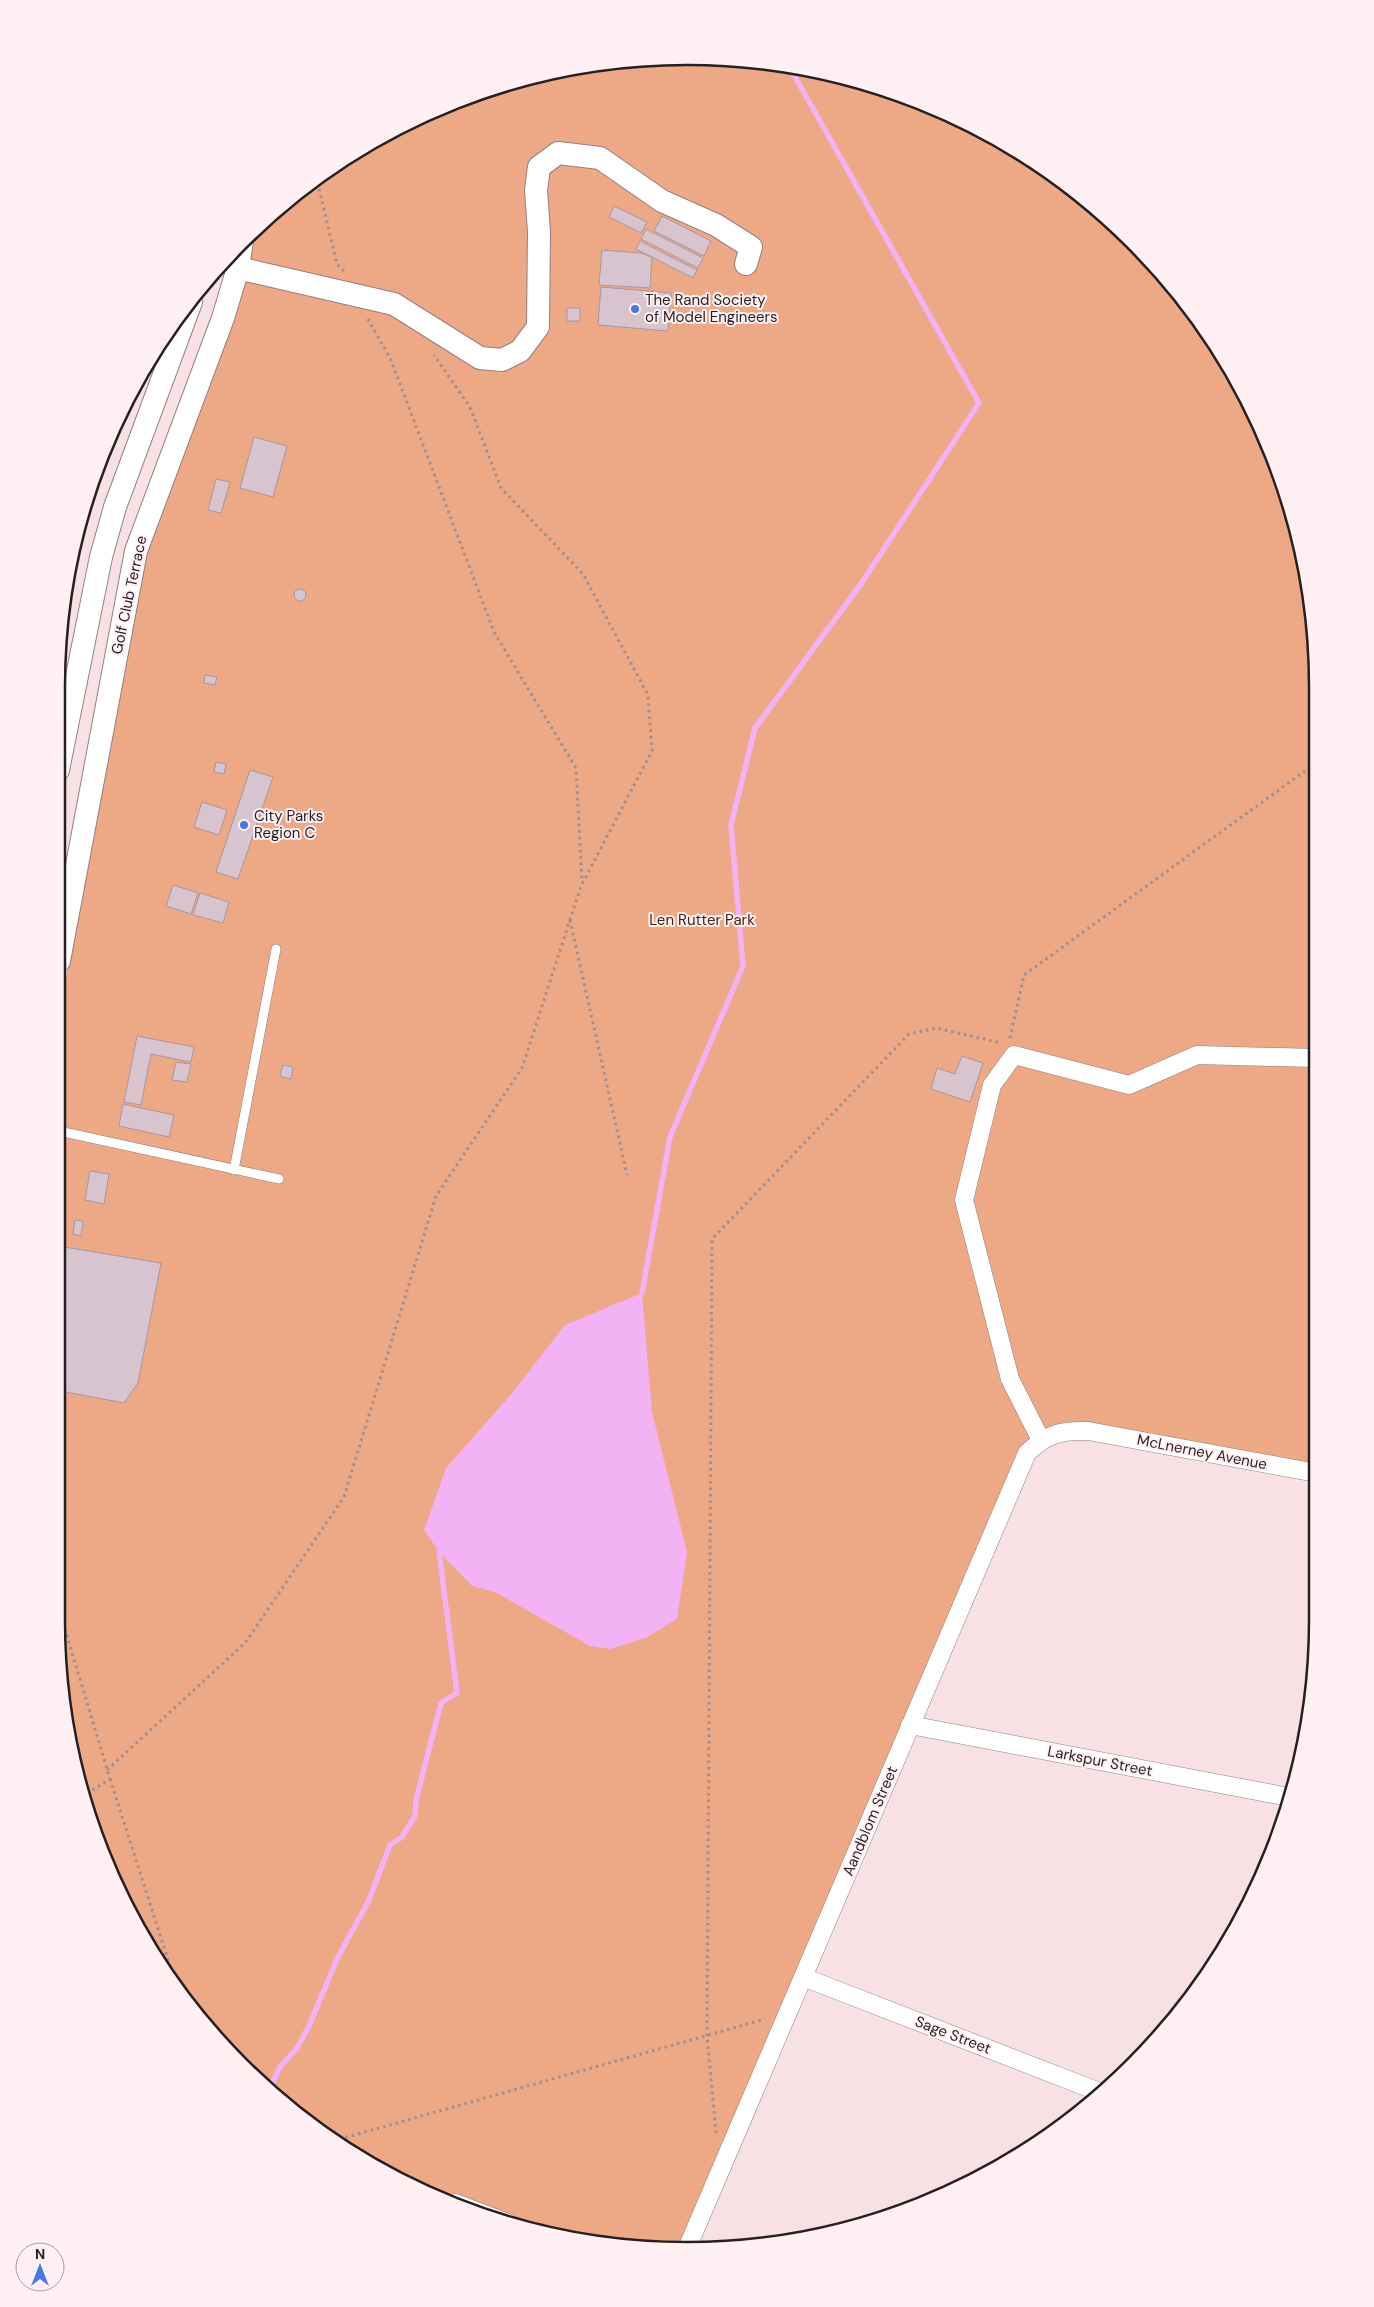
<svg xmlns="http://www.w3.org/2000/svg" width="1374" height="2307" viewBox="0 0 1374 2307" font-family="'DM Sans',sans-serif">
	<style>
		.green { fill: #eda886 }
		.water { fill: #f2b2f4 }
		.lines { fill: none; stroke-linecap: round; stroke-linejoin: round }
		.stream { stroke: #f2b2f4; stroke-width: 5.5 }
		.building { fill: #d7c4ce; stroke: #a8969f }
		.service-casing { stroke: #937f82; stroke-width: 10 }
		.minor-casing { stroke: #937f82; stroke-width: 19 }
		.tertiary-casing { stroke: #937f82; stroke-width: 24 }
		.path { stroke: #9f8e91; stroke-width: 3; stroke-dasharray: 2.5 4; stroke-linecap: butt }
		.service { stroke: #fff; stroke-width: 9 }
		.minor { stroke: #fff; stroke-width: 18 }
		.tertiary { stroke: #fff; stroke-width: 22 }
		.poi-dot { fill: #4578e9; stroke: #fff1f3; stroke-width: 2 }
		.labels { text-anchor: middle; stroke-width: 4; stroke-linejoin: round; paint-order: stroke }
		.poi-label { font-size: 15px; fill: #271f21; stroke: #fff1f3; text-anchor: start }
		.street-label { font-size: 15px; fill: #271f21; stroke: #fff1f3 }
		.park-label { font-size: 15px; fill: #432211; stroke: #fff1f3 }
		.rim { fill: none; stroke: #271f21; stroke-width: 2.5 }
	</style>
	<rect width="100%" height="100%" fill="#f8e1e5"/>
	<path class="green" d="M687 56 810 68 929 104 1038 163 1161 271 1233 372 1296 523 1316 645V1467L1040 1433 679 2250 604 2245 547 2232 400 2176 336 2144 241 2066 186 2004 121 1899 90 1822 62 1703 59 1015 147 552 248 269 254 230 337 162 446 104 564 68Z"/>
	<path class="water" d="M642 1293 652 1412 687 1552 677 1619 646 1638 610 1649 590 1646 495 1592 472 1586 439 1552 424 1530 446 1468 513 1392 565 1325Z"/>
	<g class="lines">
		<path class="stream" d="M642 1293 670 1137 743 966 731 825 755 728 861 584 979 403 789 66
			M269 2089 280 2067 297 2048 309 2026 337 1959 369 1900 390 1845 402 1837 415 1816 416 1800 441 1703 457 1693 439 1552"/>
	</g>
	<path class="building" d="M614 206 647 222 641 233 609 217Z
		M662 216 711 241 704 256 654 231Z
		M646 229 703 258 698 268 641 239Z
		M640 241 697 270 693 278 636 249Z
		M602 250 641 253 652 257 650 288 599 285Z
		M601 287 671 293 668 331 598 325Z
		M567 308H580V321H567Z
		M254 437 287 446 273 497 240 488Z
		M216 479 230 482 221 513 208 510Z
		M294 595a6 6 0 1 1 12 0a6 6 0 1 1-12 0Z
		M205 675 217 677 215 685 204 683Z
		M216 762 226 764 224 774 214 772Z
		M250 770 273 777 238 879 216 872Z
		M202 802 227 810 219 835 194 827Z
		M173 885 198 893 191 914 166 906Z
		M200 893 229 902 223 923 193 915Z
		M137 1036 194 1047 191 1062 151 1054 141 1105 124 1102Z
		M962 1056 983 1063 970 1102 931 1089 937 1068 955 1074Z
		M176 1062 191 1064 187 1082 172 1080Z
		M283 1065 293 1067 291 1079 280 1076Z
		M123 1104 174 1115 169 1137 119 1126Z
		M90 1171 109 1174 104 1204 85 1200Z
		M75 1220 83 1221 81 1236 73 1234Z
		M65 1247 161 1263 138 1383 124 1403 60 1391V1271Z"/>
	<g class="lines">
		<g class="service-casing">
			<path id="service" d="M59 1131 279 1179
				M234 1170 276 949"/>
		</g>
		<g class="minor-casing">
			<path id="minor" d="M223 263 238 268
				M59 874 75 876
				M1041 1440 1010 1379 964 1200 992 1085 1014 1055 1129 1085 1197 1055 1316 1058
				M910 1725 1289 1797
				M803 1977 1102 2093
				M455 2203 508 2223
				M686 2251 1027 1453C1047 1434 1061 1430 1088 1431L1316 1473"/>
		</g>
		<g class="tertiary-casing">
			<path id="tertiary" d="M238 268 394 304 480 358 502 360 520 351 538 327 539 232 536 190 539 167 558 153 600 158 662 201 716 225 751 247 746 264
				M58 770 101 557 115 507 191 302
				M59 961 136 551 223 318 238 268 242 240"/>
		</g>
		<path class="path" d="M344 271 337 264 317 180 456 101
			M368 319 391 360 494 632 576 768 582 882
			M570 920 627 1175
			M1010 1038 1024 975 1316 763
			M61 1616 110 1779 83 1796
			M107 1770 245 1643 344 1497 436 1196 522 1068 581 886 652 751 648 695 583 574 501 488 470 407 434 355
			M110 1779 178 1991
			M716 2133 707 2036 712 1239 909 1034 936 1028 1001 1043
			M333 2141 765 2019"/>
		<use href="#service" class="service"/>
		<use href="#minor" class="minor"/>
		<use href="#tertiary" class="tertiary"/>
	</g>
	<g class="poi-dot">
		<circle cx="635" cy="309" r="5"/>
		<circle cx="244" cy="825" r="5"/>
	</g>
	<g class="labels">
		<g class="poi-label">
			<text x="645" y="305">The Rand Society<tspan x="645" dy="17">of Model Engineers</tspan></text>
			<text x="254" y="821">City Parks<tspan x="254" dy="17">Region C</tspan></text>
		</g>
		<g class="street-label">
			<text transform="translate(129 595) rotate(-78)" y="5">Golf Club Terrace</text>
			<text transform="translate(1202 1452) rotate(11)" y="5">McLnerney Avenue</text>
			<text transform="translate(1100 1761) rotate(11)" y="5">Larkspur Street</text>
			<text transform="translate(870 1821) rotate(-67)" y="5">Aandblom Street</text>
			<text transform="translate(953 2035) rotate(21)" y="5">Sage Street</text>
		</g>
		<g class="park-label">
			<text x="702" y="925">Len Rutter Park</text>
		</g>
	</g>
	<path d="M0 0H1374V2307H0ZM687 65H687A622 622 0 0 1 1309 687V1620A622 622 0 0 1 687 2242H687A622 622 0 0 1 65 1620V687A622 622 0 0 1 687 65Z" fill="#fff1f3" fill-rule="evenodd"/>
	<path class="rim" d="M687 65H687A622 622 0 0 1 1309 687V1620A622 622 0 0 1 687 2242H687A622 622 0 0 1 65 1620V687A622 622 0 0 1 687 65Z"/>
	<g transform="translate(40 2267)"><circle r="24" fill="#fff1f3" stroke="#a99d9f"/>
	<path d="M0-4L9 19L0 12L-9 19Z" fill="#4578e9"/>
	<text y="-8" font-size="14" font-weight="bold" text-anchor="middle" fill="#271f21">N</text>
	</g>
</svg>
